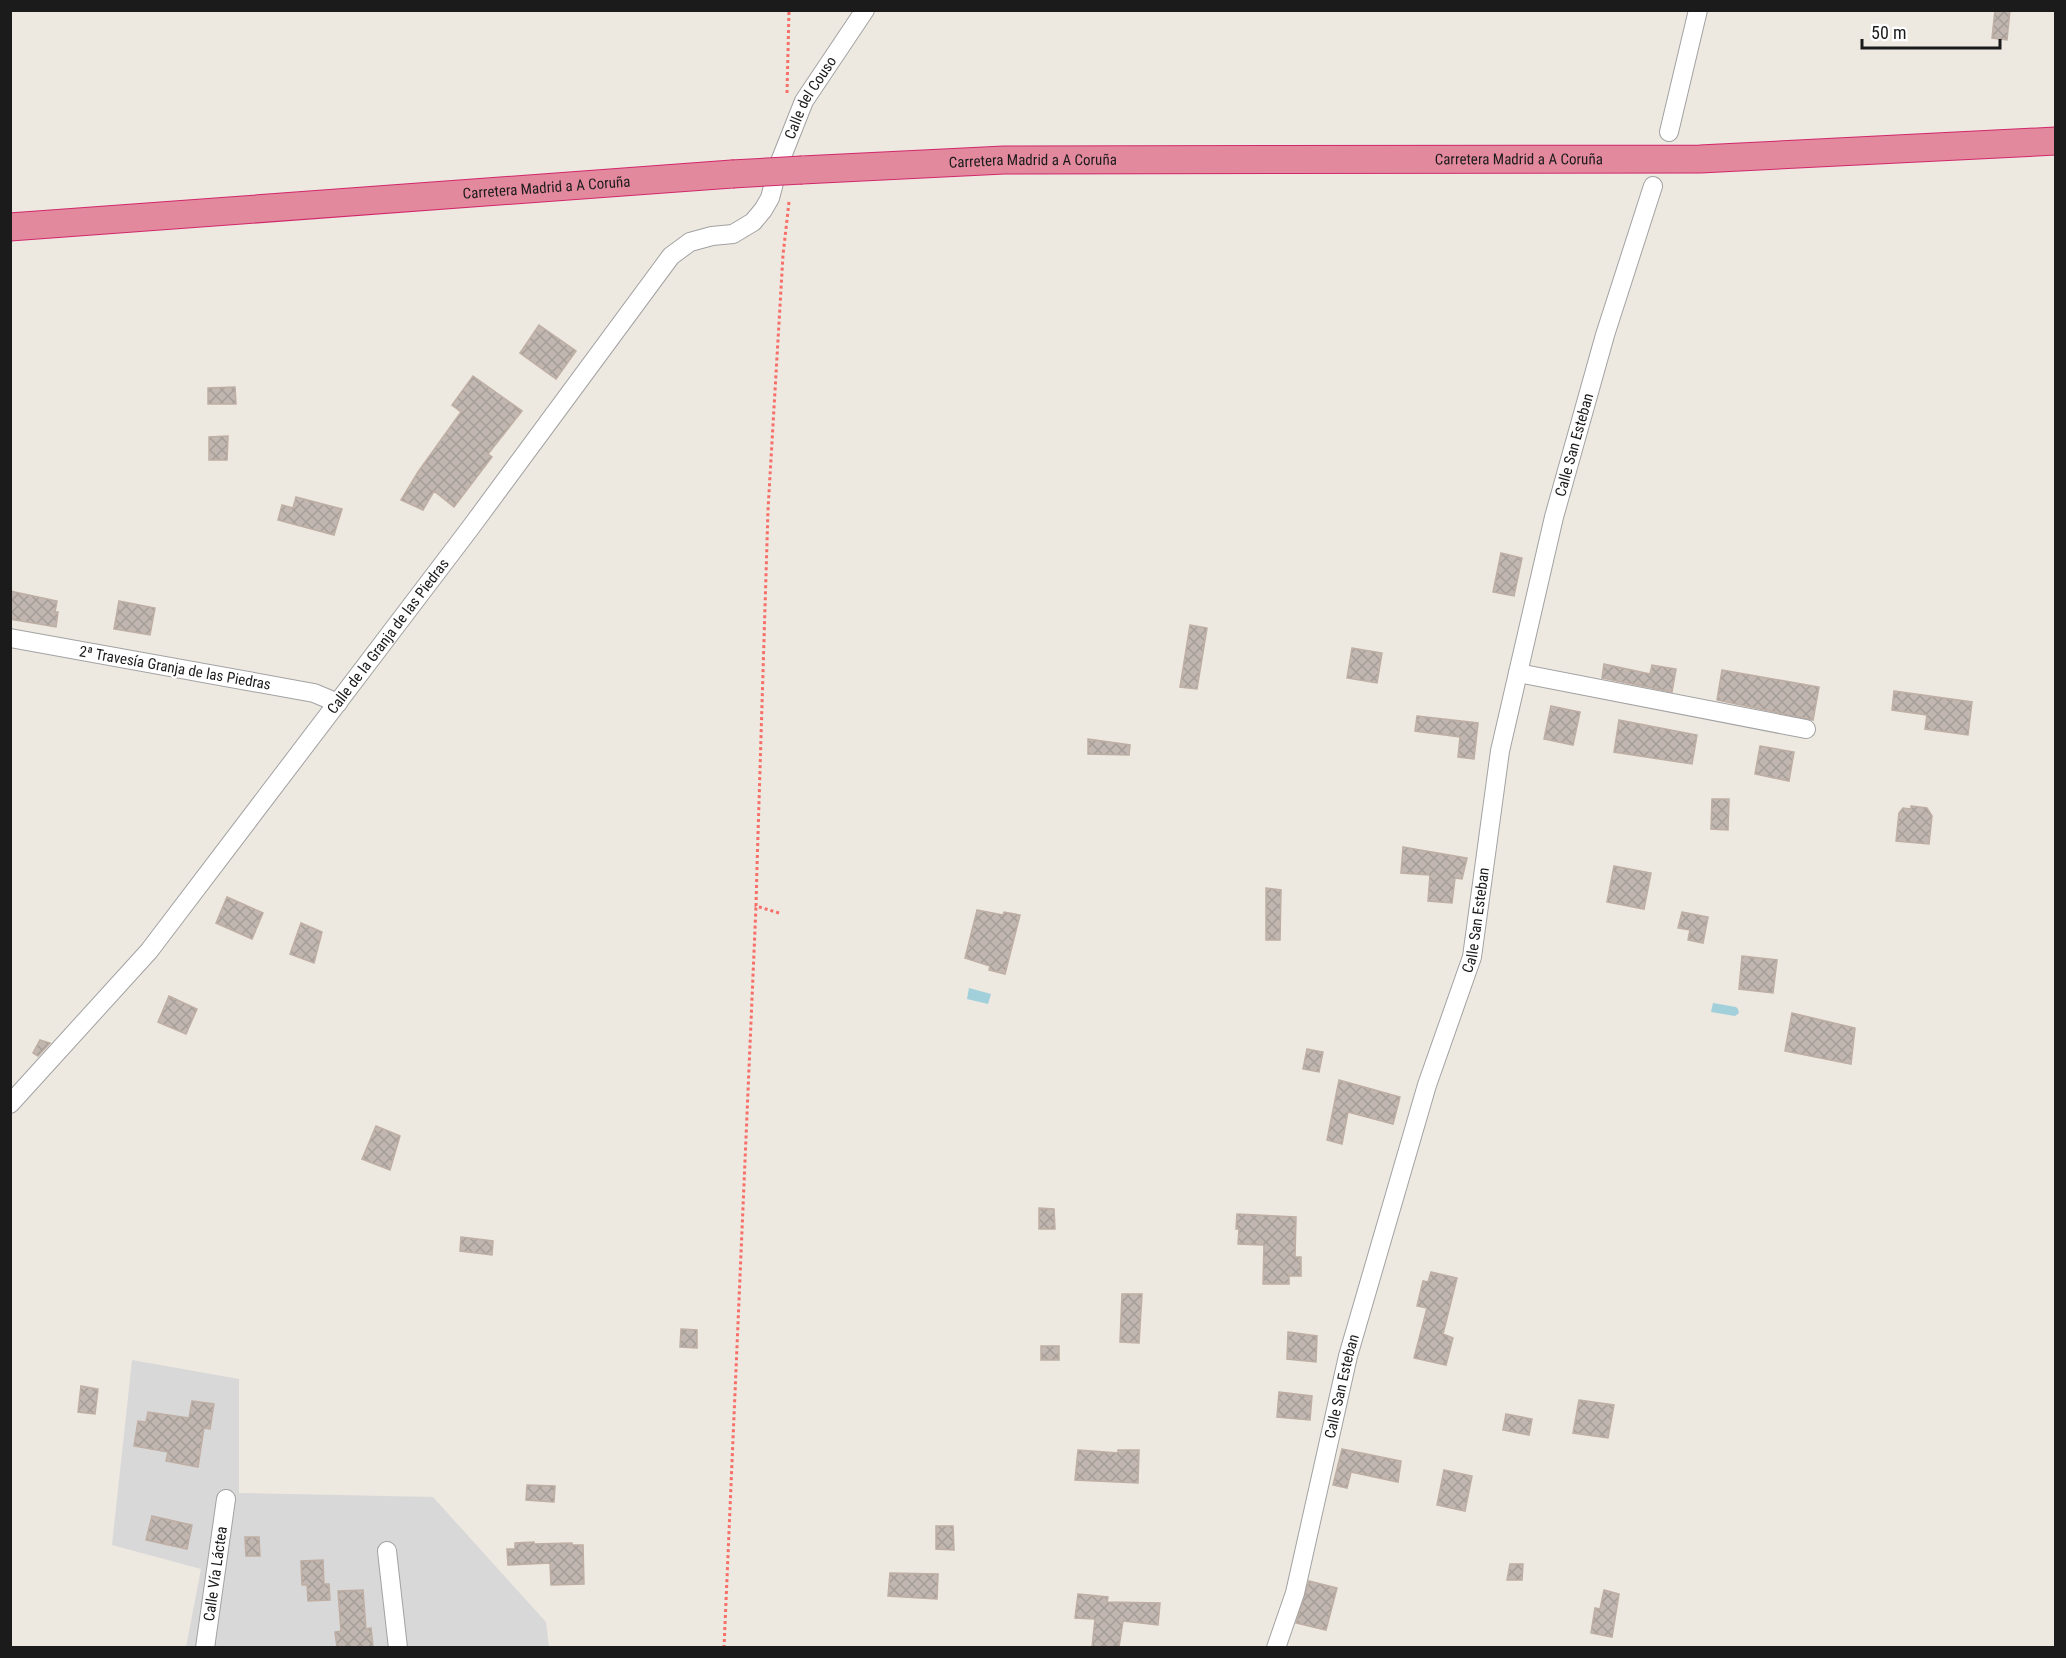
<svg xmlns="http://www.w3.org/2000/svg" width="2066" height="1658" viewBox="0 0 2066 1658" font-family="'Roboto Condensed',sans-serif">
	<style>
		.residential { fill: #d9d8d8 }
		.water { fill: #a1d0da }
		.building { fill: url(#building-cross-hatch); stroke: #beaea3; stroke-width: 1.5 }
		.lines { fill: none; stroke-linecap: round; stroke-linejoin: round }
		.minor-casing { stroke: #a2a2a2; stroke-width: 20 }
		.highway-casing { stroke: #d1276a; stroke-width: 29 }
		.path { stroke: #f66f68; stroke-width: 3; stroke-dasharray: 3 3; stroke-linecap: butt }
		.minor { stroke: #fff; stroke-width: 18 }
		.highway { stroke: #e3899e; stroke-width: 27 }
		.highway-bridge-casing { stroke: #d1276a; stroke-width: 29; stroke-linecap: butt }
		.highway-bridge { stroke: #e3899e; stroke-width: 27 }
		.labels { text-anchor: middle; stroke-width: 4.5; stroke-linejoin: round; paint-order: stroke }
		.street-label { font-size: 15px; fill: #1b1b1b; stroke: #fff }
	</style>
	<defs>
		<pattern id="building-cross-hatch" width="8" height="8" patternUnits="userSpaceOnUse" patternTransform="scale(1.5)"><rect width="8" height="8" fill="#c1b7b0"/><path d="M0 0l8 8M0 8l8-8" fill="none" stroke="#a59d97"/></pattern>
	</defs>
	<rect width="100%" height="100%" fill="#ede8e0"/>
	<path class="residential" d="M132 1360 239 1379V1493L433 1497 546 1622 549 1647H186L201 1569 112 1545Z"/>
	<path class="water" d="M969 988 991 994 988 1004 967 999Z
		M1713 1003 1736 1007 1738 1009 1739 1013 1735 1016 1711 1012Z"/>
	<path class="building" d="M1995 10H2010L2007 40 1992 38Z
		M539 325 576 351 556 379 520 353Z
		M473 376 522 411 488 454 492 457 454 507 434 491 423 510 401 500 418 472 461 412 452 405Z
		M235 387 236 404H208V388Z
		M228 436 227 460H209V437Z
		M296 497 342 509 334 535 278 520 282 505 293 508Z
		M1501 553 1522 558 1514 596 1493 592Z
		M10 591 57 601 55 612H58L56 627 10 619Z
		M119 601 155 608 150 635 114 629Z
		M1190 625 1207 628 1197 689 1180 687Z
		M1352 648 1382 653 1377 683 1347 678Z
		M1604 664 1650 674 1652 665 1676 669 1672 692 1602 678Z
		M1722 670 1819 687 1813 720 1717 700Z
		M1894 691 1972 702 1968 735 1925 729 1927 715 1892 710Z
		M1551 706 1580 712 1573 745 1544 739Z
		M1417 716 1478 723 1474 759 1458 757 1460 737 1415 731Z
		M1619 720 1697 735 1692 764 1614 752Z
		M1088 739 1130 745 1129 755 1088 754Z
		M1760 746 1794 752 1789 781 1755 774Z
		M1712 799H1729L1728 830 1711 829Z
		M1911 806 1927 808 1932 816 1929 844 1896 841 1899 813 1903 808 1911 809Z
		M1403 847 1467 858 1462 879 1455 878 1452 903 1428 901 1430 875 1401 873Z
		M1614 866 1651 873 1644 909 1607 902Z
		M1266 888 1281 890 1280 940H1266Z
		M227 897 263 913 252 939 216 923Z
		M977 910 1003 915 1004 912 1020 915 1005 974 989 970 990 966 965 958Z
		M1682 912 1708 917 1703 943 1688 940 1690 930 1678 928Z
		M301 923 322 932 314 963 290 954Z
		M1742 956 1777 960 1773 993 1739 989Z
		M169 996 197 1009 186 1034 158 1022Z
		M1792 1013 1855 1028 1851 1064 1785 1051Z
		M40 1040 50 1043 38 1056 33 1053Z
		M1307 1049 1323 1052 1319 1072 1303 1069Z
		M1339 1080 1400 1097 1393 1124 1348 1112 1342 1144 1327 1140Z
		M376 1126 400 1136 390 1170 362 1159Z
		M1039 1208 1054 1209 1055 1229H1039Z
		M1237 1214 1296 1217 1295 1257H1301V1276H1289V1284H1263L1264 1245 1238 1244 1239 1229H1236Z
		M461 1237 493 1241 492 1255 460 1251Z
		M1431 1272 1457 1278 1443 1334 1453 1338 1446 1365 1414 1358 1427 1308 1417 1306 1423 1281 1428 1282Z
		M1122 1294H1142L1139 1343 1120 1342Z
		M681 1329 697 1330V1348L680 1347Z
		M1288 1332 1317 1336 1316 1362 1287 1359Z
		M1041 1346H1059V1360H1041Z
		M81 1386 98 1389 95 1414 78 1412Z
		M1279 1392 1312 1396 1310 1420 1277 1417Z
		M1579 1400 1614 1405 1608 1438 1573 1433Z
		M192 1401 214 1404 210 1429 204 1428 198 1467 166 1461 168 1452 134 1446 138 1421 146 1422 148 1412 189 1418Z
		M1506 1414 1532 1419 1529 1435 1503 1430Z
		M1342 1449 1401 1461 1398 1482 1351 1472 1347 1488 1333 1485Z
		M1078 1450 1118 1453V1450H1139L1138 1483 1075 1480Z
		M1444 1470 1472 1476 1465 1511 1437 1505Z
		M527 1485 555 1486 554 1502 526 1500Z
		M152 1516 192 1525 187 1549 146 1540Z
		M936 1526H953L954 1550 936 1549Z
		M245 1537H259L260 1556H246Z
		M534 1542V1544L572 1543V1545H583L584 1584 551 1585 550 1563 508 1565 507 1549H515V1543Z
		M323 1560 324 1584H329L330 1600 308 1601 307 1585H302L301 1561Z
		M1510 1564H1523L1522 1580H1507Z
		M890 1573 938 1574 937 1599 888 1596Z
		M1309 1581 1337 1588 1326 1630 1296 1623Z
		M363 1590 366 1629 371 1628 373 1647H337L335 1632 341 1631 338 1591Z
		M1604 1590 1619 1594 1612 1637 1591 1633 1595 1608 1600 1609Z
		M1078 1594 1108 1597 1107 1602 1160 1603 1158 1625 1123 1621 1119 1647H1092L1095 1619 1075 1618Z"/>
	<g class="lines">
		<g class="minor-casing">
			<g id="minor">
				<path d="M1669 132 1698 10"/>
				<path d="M10 638 314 693 338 703"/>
				<path d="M1518 673 1806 729"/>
				<path id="s1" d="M10 1104 149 951 471 527 671 256 690 242 712 236 733 234 753 222 763 210 770 198 779 164 804 101 865 10"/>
				<path d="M387 1551 398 1648"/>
				<path id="s2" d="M205 1648 226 1499"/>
				<path id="s3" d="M1276 1648 1295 1593 1348 1356 1427 1085 1472 957 1500 751 1554 517 1605 335 1653 186"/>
			</g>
		</g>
		<g class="highway-casing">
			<g id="highway">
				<path id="s4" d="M802 170 1004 160 1700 159 2056 141"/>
				<path id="s5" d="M10 227 732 174"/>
			</g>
		</g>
		<path class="path" d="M787 93 789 10
			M779 913 756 906 757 867 768 510 783 255 789 202H786
			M724 1648 756 906"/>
		<use href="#minor" class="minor"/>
		<use href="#highway" class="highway"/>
		<g class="highway-bridge-casing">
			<path id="highway-bridge" d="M732 174 802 170"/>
		</g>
		<use href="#highway-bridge" class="highway-bridge"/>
	</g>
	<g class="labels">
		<g class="street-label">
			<text dy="5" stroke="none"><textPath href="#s1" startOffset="1305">Calle del Couso</textPath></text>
			<text dy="5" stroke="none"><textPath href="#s4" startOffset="717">Carretera Madrid a A Coruña</textPath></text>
			<text dy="5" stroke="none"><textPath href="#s4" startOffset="231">Carretera Madrid a A Coruña</textPath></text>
			<text dy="5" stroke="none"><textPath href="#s5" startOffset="538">Carretera Madrid a A Coruña</textPath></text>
			<text dy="5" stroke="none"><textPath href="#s3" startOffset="1242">Calle San Esteban</textPath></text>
			<text dy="5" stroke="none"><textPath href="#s1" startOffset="602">Calle de la Granja de las Piedras</textPath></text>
			<text transform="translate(175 668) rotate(10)" y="5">2ª Travesía Granja de las Piedras</text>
			<text dy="5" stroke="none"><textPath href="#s3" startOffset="756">Calle San Esteban</textPath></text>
			<text dy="5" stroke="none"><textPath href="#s3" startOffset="270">Calle San Esteban</textPath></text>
			<text dy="5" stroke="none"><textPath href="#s2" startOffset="75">Calle Vía Láctea</textPath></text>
		</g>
	</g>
	<rect width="2066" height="1658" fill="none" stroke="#1b1b1b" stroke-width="24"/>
	<path d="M1862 39v9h138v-9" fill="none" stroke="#1b1b1b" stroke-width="3"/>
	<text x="1871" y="39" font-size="18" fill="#1b1b1b" stroke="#ffffff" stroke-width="4.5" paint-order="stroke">50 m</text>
</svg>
